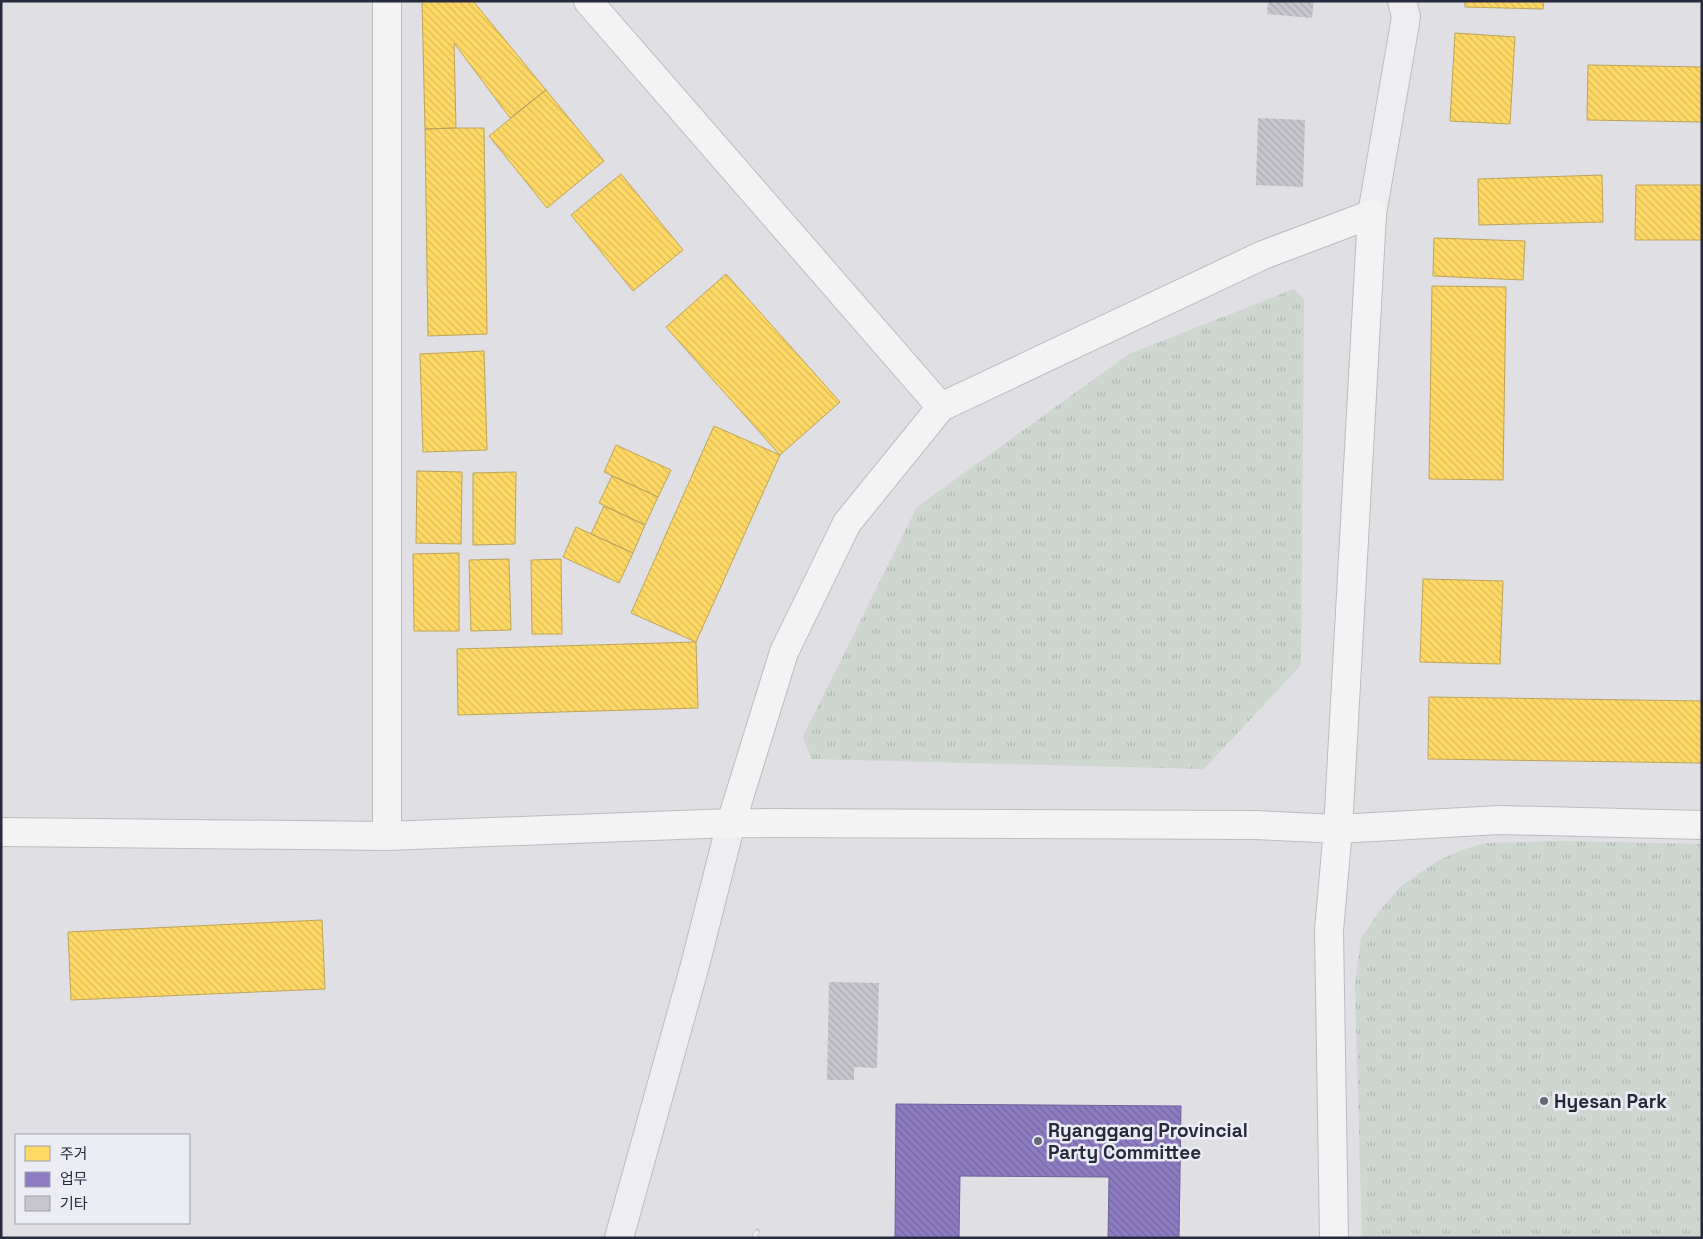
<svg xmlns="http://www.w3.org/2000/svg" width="1703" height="1239" viewBox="0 0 1703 1239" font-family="'Space Grotesk','Noto Sans KR',sans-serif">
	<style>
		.grass { fill: url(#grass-tufts) }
		.homes { fill: url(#homes-back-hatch); stroke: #bea459 }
		.offices { fill: url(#offices-back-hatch); stroke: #6f639a }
		.building { fill: url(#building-back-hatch) }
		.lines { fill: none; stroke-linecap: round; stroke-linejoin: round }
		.minor-casing { stroke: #bcbcc1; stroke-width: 30 }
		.major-casing { stroke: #bbbcc1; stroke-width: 30 }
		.minor { stroke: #eeeef0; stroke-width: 28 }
		.major { stroke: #f3f3f4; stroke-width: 28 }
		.rail-casing { stroke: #c7c8cc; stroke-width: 5.5 }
		.rail { stroke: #ecedf4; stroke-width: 4; stroke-dasharray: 11; stroke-linecap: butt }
		.poi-dot { fill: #676977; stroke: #ecedf4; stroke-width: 2 }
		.labels { text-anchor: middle; stroke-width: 5; stroke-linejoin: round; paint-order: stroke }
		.poi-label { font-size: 19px; font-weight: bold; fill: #27293c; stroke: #ecedf4; text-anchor: start }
	</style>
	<defs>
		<pattern id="grass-tufts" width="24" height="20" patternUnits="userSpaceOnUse" patternTransform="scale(1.25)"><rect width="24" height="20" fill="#cdd6cf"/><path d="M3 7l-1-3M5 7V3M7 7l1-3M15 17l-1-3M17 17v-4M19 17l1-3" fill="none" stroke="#b0b8b3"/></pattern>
		<pattern id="homes-back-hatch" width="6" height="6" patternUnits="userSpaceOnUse" patternTransform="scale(1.25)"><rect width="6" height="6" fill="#ffd966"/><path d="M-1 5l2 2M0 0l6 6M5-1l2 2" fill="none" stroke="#dbba59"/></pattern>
		<pattern id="offices-back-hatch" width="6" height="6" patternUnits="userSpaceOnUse" patternTransform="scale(1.25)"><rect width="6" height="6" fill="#8e7cc3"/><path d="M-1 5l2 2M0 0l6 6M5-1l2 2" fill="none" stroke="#7466a0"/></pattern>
		<pattern id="building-back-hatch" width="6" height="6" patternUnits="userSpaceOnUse" patternTransform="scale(1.25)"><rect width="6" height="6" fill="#c6c6cc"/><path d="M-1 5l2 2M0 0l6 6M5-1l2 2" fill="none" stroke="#aaaab0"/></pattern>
	</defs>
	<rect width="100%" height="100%" fill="#dfdfe4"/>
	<path class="grass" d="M1294 289 1304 299 1301 665 1204 769 811 759 803 736 917 507 1129 354Z
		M1566 841 1702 844V1238H1362L1355 985 1361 938 1382 908 1401 886 1439 860 1465 849 1485 843Z"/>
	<path class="homes" d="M422 1H473L546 90 510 118 454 43 456 128 425 129Z
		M1465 1H1544L1543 9 1465 7Z
		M1455 33 1515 37 1510 124 1450 121Z
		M1588 65 1702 67V122L1587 120Z
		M546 90 604 161 547 208 489 136Z
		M456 128H484L487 334 428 336 425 129Z
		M621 174 683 250 633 291 571 215Z
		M1602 175 1603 222 1479 225 1478 179Z
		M1636 185H1702V240H1635Z
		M1434 238 1525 241 1523 280 1433 276Z
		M726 274 840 402 780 455 666 327Z
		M1432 286 1506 287 1503 480 1429 479Z
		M484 351 487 450 423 452 420 354Z
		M714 426 780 455 696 642 631 613Z
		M616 445 671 470 658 497 604 472Z
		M417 471 462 472 461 544 416 543Z
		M516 472 515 544 473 545V473Z
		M612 476 658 497 645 525 599 503Z
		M604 506 645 525 633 553 591 534Z
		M576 527 633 553 619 583 563 557Z
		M459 553V631H414L413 554Z
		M509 559 511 630 471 631 469 560Z
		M561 559 562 634H532L531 560Z
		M1423 579 1503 581 1500 664 1420 662Z
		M696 642 698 708 458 715 457 649Z
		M1429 697 1702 701V763L1428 759Z
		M322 920 325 989 71 1000 68 932Z"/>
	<path class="offices" d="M896 1104 1181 1106 1179 1238H1108L1109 1177 960 1176 959 1238H895Z"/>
	<path class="building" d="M1268 1H1314L1312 18 1267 14Z
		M1258 118 1305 120 1303 187 1256 185Z
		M829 982 879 983 877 1068 854 1067V1080H827Z"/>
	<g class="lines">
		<g class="minor-casing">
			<path id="minor" d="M1372 214 1406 17 1402 1
				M619 1238 695 965 731 823"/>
		</g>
		<g class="major-casing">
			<path id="major" d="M387 1V836
				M588 1 941 407
				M731 823 784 652 847 523 941 407 1263 255 1372 214 1338 829 1329 930 1334 1238
				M1 832 387 836 731 823 1255 825 1338 829 1499 820 1702 825"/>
		</g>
		<use href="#minor" class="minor"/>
		<use href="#major" class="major"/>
		<g class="rail-casing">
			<path id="rail" d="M754 1238 757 1231"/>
		</g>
		<use href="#rail" class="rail"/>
	</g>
	<g class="poi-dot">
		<circle cx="1544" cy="1101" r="5"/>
		<circle cx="1038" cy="1141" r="5"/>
	</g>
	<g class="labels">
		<g class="poi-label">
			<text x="1554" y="1108">Hyesan Park</text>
			<text x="1048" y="1137">Ryanggang Provincial<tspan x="1048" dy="22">Party Committee</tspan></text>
		</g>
	</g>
	<rect width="1703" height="1239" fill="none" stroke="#27293c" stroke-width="5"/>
	<rect x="15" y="1134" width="175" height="90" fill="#ecedf4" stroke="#9d9faa"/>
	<rect x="25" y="1146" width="25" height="15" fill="#ffd966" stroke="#9d9faa"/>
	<text x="60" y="1159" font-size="15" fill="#27293c">주거</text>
	<rect x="25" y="1172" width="25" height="15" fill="#8e7cc3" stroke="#9d9faa"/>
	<text x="60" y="1184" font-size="15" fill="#27293c">업무</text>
	<rect x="25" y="1196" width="25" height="15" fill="#c6c6cc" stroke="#9d9faa"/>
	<text x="60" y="1209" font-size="15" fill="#27293c">기타</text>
</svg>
